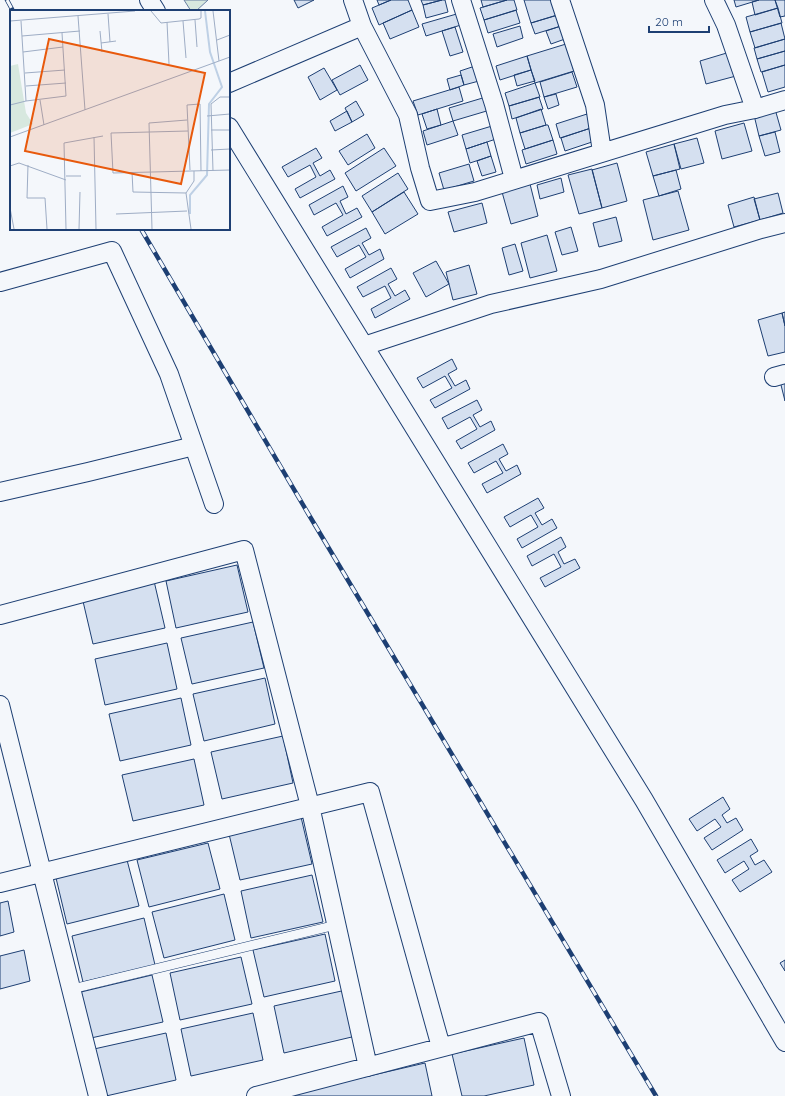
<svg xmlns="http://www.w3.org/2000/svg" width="785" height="1096" viewBox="0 0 785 1096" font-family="Quicksand,sans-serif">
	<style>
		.green { fill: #d7e8df; stroke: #687fa3 }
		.building { fill: #d5e0f0; stroke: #1d3f73 }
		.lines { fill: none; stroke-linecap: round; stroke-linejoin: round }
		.lane-casing { stroke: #1d3f73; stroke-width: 10 }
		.street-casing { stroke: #1d3f73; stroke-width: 20 }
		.lane { stroke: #f4f7fb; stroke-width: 9 }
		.street { stroke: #f4f7fb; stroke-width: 18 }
		.rail-casing { stroke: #1d3f73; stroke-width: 4.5 }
		.rail { stroke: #f4f7fb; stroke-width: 3; stroke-dasharray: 9; stroke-linecap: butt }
		.inset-river { fill: none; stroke: #bed0e5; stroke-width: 2 }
		.inset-road { fill: none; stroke: #9eadc5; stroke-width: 1 }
		.view { fill: #e8590c; fill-opacity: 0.15; stroke: #e8590c; stroke-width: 2 }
		.inset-edge { fill: none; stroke: #1d3f73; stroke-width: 2 }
	</style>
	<rect width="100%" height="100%" fill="#f4f7fb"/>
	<path class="green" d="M184 0H208L196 11H191Z"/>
	<path class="building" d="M294 0H314L298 8Z
		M377 0H391L379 5Z
		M391 0H408L412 10 379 25 372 8Z
		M421 0H442L423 5Z
		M442 0H445L448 12 426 18 423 5Z
		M481 0H507L483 7Z
		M507 0H514L517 10 484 20 480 8Z
		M524 0H553L558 15 531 23Z
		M734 0H759L736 7Z
		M759 0H775L778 8 755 15 752 2Z
		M775 0H785V16L780 17Z
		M778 8 782 23 750 32 746 17Z
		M412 10 419 27 390 39 383 23Z
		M516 10 520 23 488 33 484 20Z
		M460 13 464 24 426 36 422 24Z
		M557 15 561 26 535 34 531 23Z
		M781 23 785 39 755 48 750 32Z
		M520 26 523 38 497 47 493 34Z
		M561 26 565 39 551 44 546 31Z
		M455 27 463 52 450 56 442 31Z
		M785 39V51L757 59 754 48Z
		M566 44 574 71 535 83 527 56Z
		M785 51V65L761 72 757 59Z
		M730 52 736 76 706 84 700 61Z
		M527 56 531 70 500 80 496 66Z
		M360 65 368 80 340 95 332 80Z
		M785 65V87L768 92 762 72Z
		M475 66 479 81 464 85 460 71Z
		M324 68 337 90 320 100 308 77Z
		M531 70 535 81 517 86 514 75Z
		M572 72 577 87 544 97 540 82Z
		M461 75 464 85 450 90 447 79Z
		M535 83 540 97 509 106 505 93Z
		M459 87 463 101 418 115 413 101Z
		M556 94 559 105 548 109 544 97Z
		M486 97 490 110 453 121 449 108Z
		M539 97 543 109 512 119 509 106Z
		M356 101 364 115 352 122 345 108Z
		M437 109 441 125 427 129 422 114Z
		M541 109 546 125 520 133 516 118Z
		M775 109 781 130 759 136 754 115Z
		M347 111 352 122 335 131 330 121Z
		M587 114 591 128 560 138 556 124Z
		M453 121 458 135 427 145 423 131Z
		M744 123 752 151 722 159 715 131Z
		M546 125H548L553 140 525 149 520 133Z
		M492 126 496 139 466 149 462 135Z
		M591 128 595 141 565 151 561 138Z
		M775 132 780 152 765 156 759 136Z
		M367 134 375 148 348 165 339 151Z
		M697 138 704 163 681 169 674 144Z
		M553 140 557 154 526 164 522 150Z
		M487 142 491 156 470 163 466 149Z
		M674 144 680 169 653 176 646 152Z
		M316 148 322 158 313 163 320 176 330 170 335 179 300 198 295 189 316 177 310 165 288 177 282 167Z
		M384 148 396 166 356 191 345 173Z
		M491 156 496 172 482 176 477 161Z
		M617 163 627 201 602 208 592 170Z
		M469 164 474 181 444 190 439 173Z
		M592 169 602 208 579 214 568 175Z
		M676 170 681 189 659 196 653 176Z
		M398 173 408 189 372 212 362 196Z
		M561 178 564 192 540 199 537 185Z
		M530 184 538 216 511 224 502 192Z
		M343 186 348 197 340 201 346 214 357 208 362 217 327 236 322 227 343 215 336 203 314 215 309 205Z
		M678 191 689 230 653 240 643 200Z
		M404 192 418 214 385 234 372 212Z
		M778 193 783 213 760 220 754 199Z
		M754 197 760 220 734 227 728 205Z
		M482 203 487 223 454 232 448 212Z
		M616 217 622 241 599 247 593 223Z
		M571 227 578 251 562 255 555 232Z
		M366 228 371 238 362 243 369 255 380 249 384 259 350 278 345 269 366 257 359 245 337 257 331 247Z
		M547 235 557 271 530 278 521 243Z
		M515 244 523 271 509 275 502 248Z
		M436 261 449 284 426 297 413 273Z
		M469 265 477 294 453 300 446 272Z
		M391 268 397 279 388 284 395 296 405 290 410 299 375 318 371 309 391 298 385 286 363 297 357 287Z
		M785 312V326L782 313Z
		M782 313 785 326V352L768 356 758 320Z
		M452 359 457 369 448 374 455 386 466 380 470 389 435 408 430 400 452 388 445 376 423 388 417 378Z
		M785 380V401L780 381Z
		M477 400 482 410 473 415 480 427 491 421 495 430 461 449 456 441 477 429 470 417 448 429 442 418Z
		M503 444 508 454 499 459 506 471 517 465 521 474 487 493 482 484 503 473 496 461 474 473 468 463Z
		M538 498 544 508 535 513 542 525 552 519 557 528 522 548 517 539 538 527 531 515 510 527 504 517Z
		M561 537 566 547 558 552 564 564 575 559 580 568 545 587 540 578 561 567 554 554 532 566 527 556Z
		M237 565 248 612 176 628 166 581Z
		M154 581 165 628 93 644 82 597Z
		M253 622 264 668 192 684 181 638Z
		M167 643 177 689 105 705 95 659Z
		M265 678 275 724 204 741 193 694Z
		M181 698 191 745 120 761 109 714Z
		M283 736 293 783 222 799 211 752Z
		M194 759 204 805 133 821 122 775Z
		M723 797 730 809 722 815 727 823 736 818 743 830 712 850 704 838 721 827 715 819 697 831 689 819Z
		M301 817 312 864 240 880 229 834Z
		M751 839 758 851 750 856 755 865 764 860 772 872 740 892 732 880 749 869 744 861 725 873 717 860Z
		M208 843 220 889 149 907 137 860Z
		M127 860 139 906 67 924 56 878Z
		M312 875 323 922 251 938 241 891Z
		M224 894 235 940 164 958 152 912Z
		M8 901 14 932 0 936V903Z
		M144 918 155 965 83 982 72 936Z
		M325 934 335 981 264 997 253 950Z
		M24 950 30 981 0 989V956Z
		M241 957 252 1004 180 1020 170 973Z
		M785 960V971L780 963Z
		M152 975 163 1022 91 1038 81 992Z
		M346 990 356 1036 284 1053 274 1006Z
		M253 1013 263 1060 191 1076 181 1029Z
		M166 1033 176 1080 106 1096 94 1049Z
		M524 1038 534 1085 484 1096H462L452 1054Z
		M425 1063 432 1096H291V1094Z"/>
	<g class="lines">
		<g class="lane-casing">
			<path id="lane" d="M72 989 336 925"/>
		</g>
		<g class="street-casing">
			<path id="street" d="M149 0 156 11
				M353 0 362 26 408 115 420 168 430 201 475 192 725 115 755 109 785 100
				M461 0 494 104 514 179
				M560 0 595 105 602 152
				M714 0 726 25 755 109
				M229 83 362 26
				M229 127 644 800 785 1042
				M0 282 112 251 169 374 214 504
				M364 346 491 304 601 279 761 229 785 223
				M774 377 785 374
				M0 492 88 472 194 446
				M0 615 244 550 310 806 368 1067
				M0 705 98 1096
				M0 883 370 792 441 1047
				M256 1096 539 1022 561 1096"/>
		</g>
		<use href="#lane" class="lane"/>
		<use href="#street" class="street"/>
		<g class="rail-casing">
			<path id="rail" d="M7 0 13 11
				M141 229 309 515 656 1096"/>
		</g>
		<use href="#rail" class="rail"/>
	</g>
	<g transform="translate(10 10)">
		<rect width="220" height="220" fill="#f4f7fb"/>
		<path d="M8 54 16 103 23 114 0 123V56Z" fill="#d7e8df"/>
		<path class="inset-river" d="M180 204V185L197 165 199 94 212 77 200 42 195 1"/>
		<path class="inset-road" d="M141 1 151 13 189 9 191 8V1M203 1 209 51M98 4 100 32M68 6 75 100M185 10 187 37M0 11 125 1M173 11 176 48M157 12 159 54M90 21 92 42M12 26 70 21M207 30 220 25M91 33 106 31M13 42 53 37M15 63 55 60M16 76 56 73M30 90 34 115M16 91 56 86 52 23M0 95 16 91 11 11M197 106 220 104M201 120H220M178 121 101 123 103 163 220 160M0 127 220 47M84 127 86 219M201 140 220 139M18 155 17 188H35L37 219M0 156 9 153 56 170M180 160 177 95 190 94 191 161M203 161 201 94 210 87H220M122 162 123 182 176 183M56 166H71M0 198 4 219M106 204 177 201M56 219 54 133 93 126M69 219 70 182M142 219 139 113 177 110M181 219 176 183 184 171V161"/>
		<path class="view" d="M39 29 195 63 171 174 15 141Z"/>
		<rect width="220" height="220" class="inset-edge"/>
	</g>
	<path d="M649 26v6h60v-6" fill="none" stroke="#1d3f73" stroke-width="2"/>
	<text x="655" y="26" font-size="12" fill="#1d3f73" stroke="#f4f7fb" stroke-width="3" paint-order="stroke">20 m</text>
</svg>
